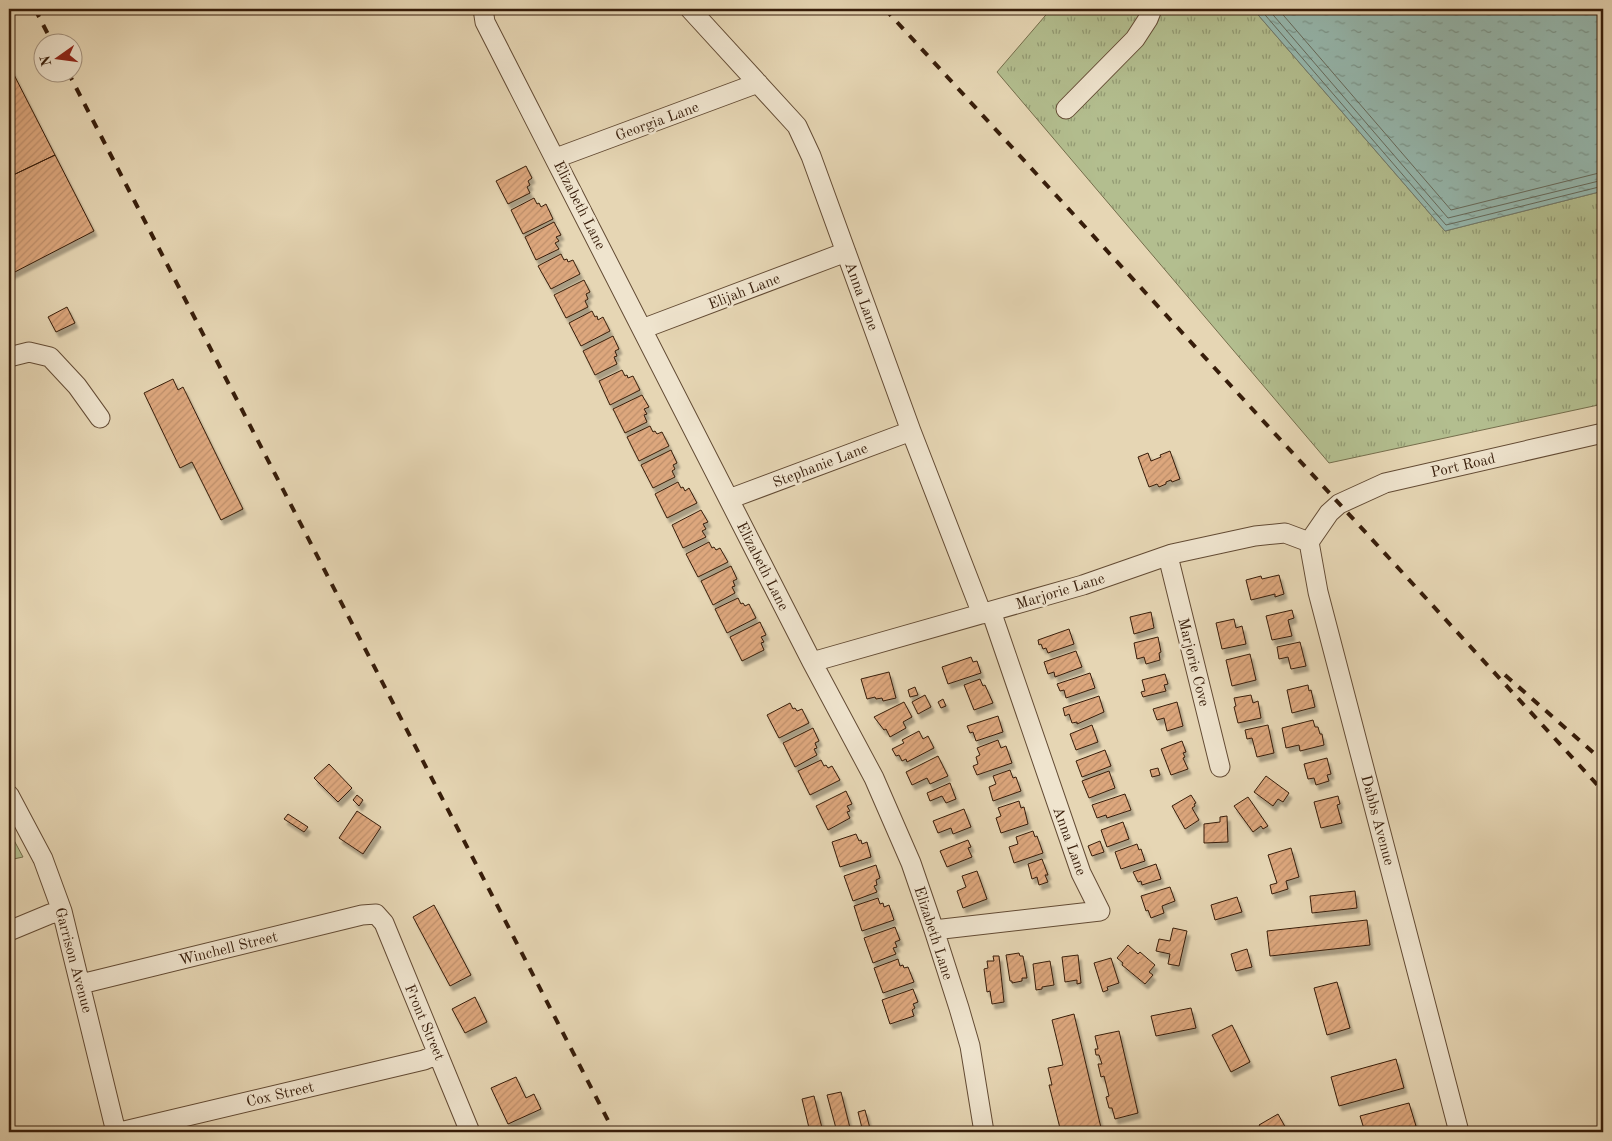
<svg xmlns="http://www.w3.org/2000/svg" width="1612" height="1141" viewBox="0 0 1612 1141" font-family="'Old Standard TT',serif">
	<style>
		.grass { fill: url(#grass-tufts); stroke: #756e4c }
		.water { fill: url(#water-ripples); stroke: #707b6e }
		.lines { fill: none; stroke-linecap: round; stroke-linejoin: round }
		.shore { stroke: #666b5d; stroke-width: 1 }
		.building { fill: url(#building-hatch); stroke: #371d0a; filter: url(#shadow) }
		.minor-casing { stroke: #634b34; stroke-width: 21 }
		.minor { stroke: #efe4ce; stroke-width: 19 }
		.rail { stroke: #371d0a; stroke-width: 4; stroke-dasharray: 9 9; stroke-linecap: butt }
		.labels { text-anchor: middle; stroke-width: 5; stroke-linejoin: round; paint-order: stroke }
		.street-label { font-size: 15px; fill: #371d0a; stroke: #efe4ce }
	</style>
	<defs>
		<pattern id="grass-tufts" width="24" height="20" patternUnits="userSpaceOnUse" patternTransform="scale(1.25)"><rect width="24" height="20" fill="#b3be8f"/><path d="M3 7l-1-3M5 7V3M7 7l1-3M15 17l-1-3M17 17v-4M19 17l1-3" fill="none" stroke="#929a73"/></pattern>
		<pattern id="water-ripples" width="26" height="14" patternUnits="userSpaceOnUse" patternTransform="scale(1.25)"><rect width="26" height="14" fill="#96b9b0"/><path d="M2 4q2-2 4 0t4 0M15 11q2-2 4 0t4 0" fill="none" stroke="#7b968d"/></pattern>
		<pattern id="building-hatch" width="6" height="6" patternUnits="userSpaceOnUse" patternTransform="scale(1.25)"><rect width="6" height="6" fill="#dda77d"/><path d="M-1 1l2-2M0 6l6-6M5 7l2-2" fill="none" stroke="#be8f6b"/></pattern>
		<filter id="shadow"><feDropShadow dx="3" dy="5" stdDeviation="1" flood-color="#0004"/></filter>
	</defs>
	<rect width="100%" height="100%" fill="#e6d6b4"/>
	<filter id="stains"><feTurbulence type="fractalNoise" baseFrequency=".004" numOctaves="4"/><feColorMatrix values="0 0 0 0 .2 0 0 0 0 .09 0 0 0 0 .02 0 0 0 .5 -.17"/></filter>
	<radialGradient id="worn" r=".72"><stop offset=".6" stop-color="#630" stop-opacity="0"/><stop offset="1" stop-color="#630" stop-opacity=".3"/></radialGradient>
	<path class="grass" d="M1051 9H1253L1445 231 1603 191V404L1329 463 997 72Z
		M9 831 23 857 9 860Z"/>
	<path class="water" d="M1253 9H1603V191L1445 231Z"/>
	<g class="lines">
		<path class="shore" d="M1260 9 1446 225 1603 186
			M1268 9 1448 218 1603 180
			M1278 9 1451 210 1603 172"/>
	</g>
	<path class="building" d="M9 65 55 155 9 177Z
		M55 155 94 231 9 275V177Z
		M526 166 532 178 528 181 530 185 527 187 530 193 508 204 496 181Z
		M534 198 537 204 539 203 541 207 546 204 553 219 523 234 511 210Z
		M554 222 561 235 556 237 559 241 555 243 559 249 536 260 525 237Z
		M561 254 564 260 567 259 568 262 573 260 580 274 551 289 538 266Z
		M584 280 590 292 586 294 588 299 585 301 588 307 566 318 554 295Z
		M67 307 75 323 56 332 48 317Z
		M592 311 595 317 597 316 598 320 603 317 610 331 581 346 569 323Z
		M613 336 619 349 615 351 617 356 614 357 617 364 595 375 583 351Z
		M622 370 625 376 627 375 628 378 633 376 640 390 610 405 599 381Z
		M173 379 178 390 183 387 243 509 221 520 192 462 180 468 144 393Z
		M642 395 649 407 644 409 647 414 644 415 647 422 625 433 613 409Z
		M650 426 653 432 655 431 657 434 662 432 669 446 639 461 627 437Z
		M671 450 677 463 673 465 675 469 672 471 675 477 653 488 641 465Z
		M1170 451 1180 479 1172 482 1171 480 1166 482V484L1159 487 1157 484 1149 487 1138 457 1148 453 1151 461 1161 457 1160 455Z
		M678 482 681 488 683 487 685 491 689 488 697 503 667 518 655 494Z
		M701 510 708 522 703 524 706 529 702 531 706 537 683 548 672 525Z
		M709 542 712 548 714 547 716 550 720 548 728 562 698 577 686 554Z
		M731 566 737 579 733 581 735 586 732 587 735 593 713 605 701 581Z
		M1279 575 1284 594 1275 597V594L1251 600 1246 580 1261 576 1262 579Z
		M738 598 741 604 743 603 745 606 749 604 756 618 727 633 715 609Z
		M1292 610 1294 618 1288 620 1292 636 1272 640 1266 616Z
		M1151 612 1154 628 1134 634 1130 617Z
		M1234 619 1236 628 1242 626 1246 644 1222 649 1216 623Z
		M760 622 766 635 761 637 764 642 761 643 764 650 742 661 730 637Z
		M1069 629 1074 644 1048 653 1046 648 1043 649 1041 644 1039 645 1038 640Z
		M1158 637 1161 652 1159 653 1160 660 1146 664 1144 657 1137 659 1134 643Z
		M1300 642 1306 666 1291 669 1288 657 1279 659 1277 647Z
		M1076 651 1082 667 1055 677 1054 672 1048 674 1044 662Z
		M1250 654 1256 680 1232 686 1226 660Z
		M971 657 973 662 977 661 981 673 948 684 942 667Z
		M889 672 896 698 883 701 882 698 876 699 875 697 867 699 861 679Z
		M1090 673 1095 688 1066 698 1064 690 1060 691 1057 684Z
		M1165 674 1168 684 1164 685 1166 691 1143 697 1141 692 1145 691 1142 680Z
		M980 679 983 686 985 685 993 703 974 710 964 685Z
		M1308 685 1309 691 1311 690 1315 707 1292 713 1287 690Z
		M915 687 918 695 910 697 908 690Z
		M925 695 931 707 918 714 912 702Z
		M1251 695 1253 703 1258 701 1261 718 1238 723 1234 707 1236 706 1234 698Z
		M1099 696 1104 712 1077 724V722L1072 723 1069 714 1065 716 1063 708Z
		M943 699 946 706 941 708 938 702Z
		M904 702 912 717 903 722 906 728 890 737 886 729 884 730 874 717Z
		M1177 702 1183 726 1167 731 1164 718 1157 720 1153 709Z
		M790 703 793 709 795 708 797 711 802 709 809 723 779 738 767 715Z
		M998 716 1003 732 976 741 973 732 970 733 967 726Z
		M1313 720 1315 727H1318L1320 734H1322L1324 745 1300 751 1299 745 1286 748 1282 728Z
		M1092 725 1098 742 1076 750 1070 734Z
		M1268 725 1274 753 1257 757 1252 738 1247 739 1245 730Z
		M813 728 819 741 815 743 817 748 814 749 817 755 795 767 783 743Z
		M919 731 923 739 928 736 934 748 907 762 906 759 902 761 899 755 896 756 892 749 904 743 902 740Z
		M998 740 1001 748 1006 746 1012 763 977 775 973 766 978 764 976 757 980 755 977 748Z
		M1182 741 1186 752 1183 753 1185 757 1183 758 1188 769 1171 775 1161 749Z
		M1105 750 1111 766 1082 777 1076 761Z
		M938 756 948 776 930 784 927 778 912 785 906 772Z
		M1327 758 1331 774 1327 775 1329 781 1316 785 1314 778 1308 779 1304 764Z
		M821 760 824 766 826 765 828 768 832 766 840 780 810 795 798 771Z
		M329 764 352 788 338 802 314 778Z
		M1158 768 1160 775 1152 777 1150 770Z
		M1010 770 1013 778 1016 777 1021 791 993 801 989 787 996 784 993 776Z
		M1109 771 1115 788 1089 798 1082 781Z
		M1266 776 1289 793 1283 802 1278 799 1273 806 1254 792Z
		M950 783 956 799 946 803 942 796 930 801 927 793Z
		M846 791 852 804 847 806 850 811 847 812 850 818 828 830 816 806Z
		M1125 794 1131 810 1107 818 1106 815 1097 818 1092 805Z
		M357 795 363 800 359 806 353 800Z
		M1191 795 1196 803 1194 804 1195 806 1192 808 1199 820 1185 829 1172 806Z
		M1338 796 1340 804 1337 805 1342 823 1321 828 1314 802Z
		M1248 797 1268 826 1263 829 1261 826 1253 832 1234 806Z
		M1019 801 1021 808 1024 807 1028 824 1001 833 996 818 1001 816 998 808Z
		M964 809 971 827 953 834 951 828 938 833 933 821Z
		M357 811 381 827 363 854 339 838Z
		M288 814 308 827 304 832 284 819Z
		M1227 816 1228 842 1204 843V824L1220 822V817Z
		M1123 822 1129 839 1107 847 1101 830Z
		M1033 831 1035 837 1037 836 1043 853 1014 863 1009 847 1018 844 1016 837Z
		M856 834 859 841 861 840 862 844 867 842 871 857 840 867 832 842Z
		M968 840 971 847 968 848 972 857 947 867 940 851Z
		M1100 841 1104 852 1092 856 1088 846Z
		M1137 844 1139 850 1141 849 1145 861 1121 869 1115 852Z
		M1291 848 1299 877 1286 881 1288 889 1272 894 1270 885 1277 883 1268 855Z
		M1042 859 1048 875H1045L1048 882 1039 885 1037 877 1032 879 1028 864Z
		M1156 864 1161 879 1142 885 1141 881 1138 882 1133 872Z
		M876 865 880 878 876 880 877 885 874 886 877 892 853 901 844 876Z
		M977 871 987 899 963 908 957 891 966 887 962 876Z
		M1170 887 1175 901 1162 906 1164 913 1151 918 1148 910 1146 911 1141 896Z
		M1355 891 1357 908 1312 913 1310 896Z
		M1237 897 1242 912 1215 920 1211 905Z
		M878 898 880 904 883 903 884 907 889 905 894 920 862 931 854 906Z
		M434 905 471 975 450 986 413 917Z
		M1367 920 1370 945 1270 956 1267 931Z
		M895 927 900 940 895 942 897 947 893 948 896 954 873 963 864 938Z
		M1173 928 1187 931 1179 966 1168 964 1170 954 1156 951 1159 939 1170 941Z
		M1128 945 1138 954 1140 952 1155 965 1149 972 1153 975 1145 984 1122 965 1123 963 1117 958Z
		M1247 949 1252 967 1236 971 1231 954Z
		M1019 953 1020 956H1023L1027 978H1022V981L1012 983V981H1010L1006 955Z
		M1078 955 1081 983 1077 984V980L1065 982 1062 957Z
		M993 956H999L1004 1002 992 1004 990 991 987 992 984 969 988 968 987 961H994Z
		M1111 958 1119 983 1107 987 1108 990 1103 992 1094 963Z
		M898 959 900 966 903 965 904 968 908 967 914 982 883 993 874 968Z
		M1050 961 1054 985 1042 987V989L1036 990 1033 964Z
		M1337 982 1350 1028 1327 1035 1314 988Z
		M913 989 918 1002 913 1004 915 1008 912 1010 914 1016 890 1024 882 1000Z
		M475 997 487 1022 465 1033 452 1009Z
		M1191 1008 1196 1028 1156 1036 1151 1016Z
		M1074 1014 1102 1132H1061L1049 1085H1052L1048 1068 1063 1065 1052 1020Z
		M1232 1025 1250 1062 1231 1072 1212 1035Z
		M1119 1031 1138 1113 1115 1119 1112 1108H1109L1106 1097 1109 1096 1104 1076 1101 1077 1098 1064H1102L1099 1055H1096L1095 1049H1098L1095 1036Z
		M1396 1059 1404 1088 1339 1106 1331 1077Z
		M516 1077 526 1098 534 1094 541 1109 508 1124 491 1088Z
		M841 1092 851 1132H837L827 1095Z
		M814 1096 823 1132H810L802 1099Z
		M1409 1103 1416 1126 1393 1132H1365L1360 1116Z
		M865 1110 871 1132H863L858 1112Z
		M1278 1114 1288 1132H1263L1259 1125Z"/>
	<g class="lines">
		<g class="minor-casing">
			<path id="minor" d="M483 9 485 22 812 662 874 778 911 863 934 930 959 1008 970 1046 984 1132
				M690 9 797 126 811 156 911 431 982 614
				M1066 109 1135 39 1148 19 1152 9
				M556 158 758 83
				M642 329 846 252
				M9 357 29 352 50 357 77 386 100 418
				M729 499 911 431
				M1168 556 1220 767
				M812 662 1083 585 1172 554 1255 536 1285 533 1309 542
				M9 795 43 859 62 911 116 1132
				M934 930 1100 911 1081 873 991 611
				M9 931 50 914 62 911
				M81 984 362 915 376 914 384 923 470 1132
				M120 1132 424 1060 438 1054
				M1459 1132 1318 592 1309 542 1329 513 1339 504 1385 483 1603 433"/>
		</g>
		<use href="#minor" class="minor"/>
		<path class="rail" d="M35 9 52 42
			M885 9 1603 791
			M68 72 614 1132
			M1505 675 1603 761"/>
	</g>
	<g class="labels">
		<g class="street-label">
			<text transform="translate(657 121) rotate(-20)" y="5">Georgia Lane</text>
			<text transform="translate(580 205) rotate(63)" y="5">Elizabeth Lane</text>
			<text transform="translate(744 291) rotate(-21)" y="5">Elijah Lane</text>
			<text transform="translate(862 296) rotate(70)" y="5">Anna Lane</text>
			<text transform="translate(820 465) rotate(-21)" y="5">Stephanie Lane</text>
			<text transform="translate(1463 465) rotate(-13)" y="5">Port Road</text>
			<text transform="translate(763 566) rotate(63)" y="5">Elizabeth Lane</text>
			<text transform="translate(1060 591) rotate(-17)" y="5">Marjorie Lane</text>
			<text transform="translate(1194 662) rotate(76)" y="5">Marjorie Cove</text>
			<text transform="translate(1378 820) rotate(75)" y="5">Dabbs Avenue</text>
			<text transform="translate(1070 841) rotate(70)" y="5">Anna Lane</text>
			<text transform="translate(934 933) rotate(72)" y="5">Elizabeth Lane</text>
			<text transform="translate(228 948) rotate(-14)" y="5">Winchell Street</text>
			<text transform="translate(74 960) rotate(75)" y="5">Garrison Avenue</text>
			<text transform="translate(425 1022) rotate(67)" y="5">Front Street</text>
			<text transform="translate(280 1094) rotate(-13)" y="5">Cox Street</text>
		</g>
	</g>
	<rect width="1612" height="1141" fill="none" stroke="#e6d6b4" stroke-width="30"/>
	<rect x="10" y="10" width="1592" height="1121" fill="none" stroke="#371d0a" stroke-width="2.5"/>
	<rect x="15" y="15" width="1582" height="1111" fill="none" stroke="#371d0a"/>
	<g transform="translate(58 58) rotate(256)"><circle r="24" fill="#efe4ce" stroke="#a59480"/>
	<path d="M0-4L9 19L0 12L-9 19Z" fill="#8f2418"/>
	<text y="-8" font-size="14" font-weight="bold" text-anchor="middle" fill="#371d0a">N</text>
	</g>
	<rect width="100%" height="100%" filter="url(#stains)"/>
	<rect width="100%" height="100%" fill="url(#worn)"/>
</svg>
